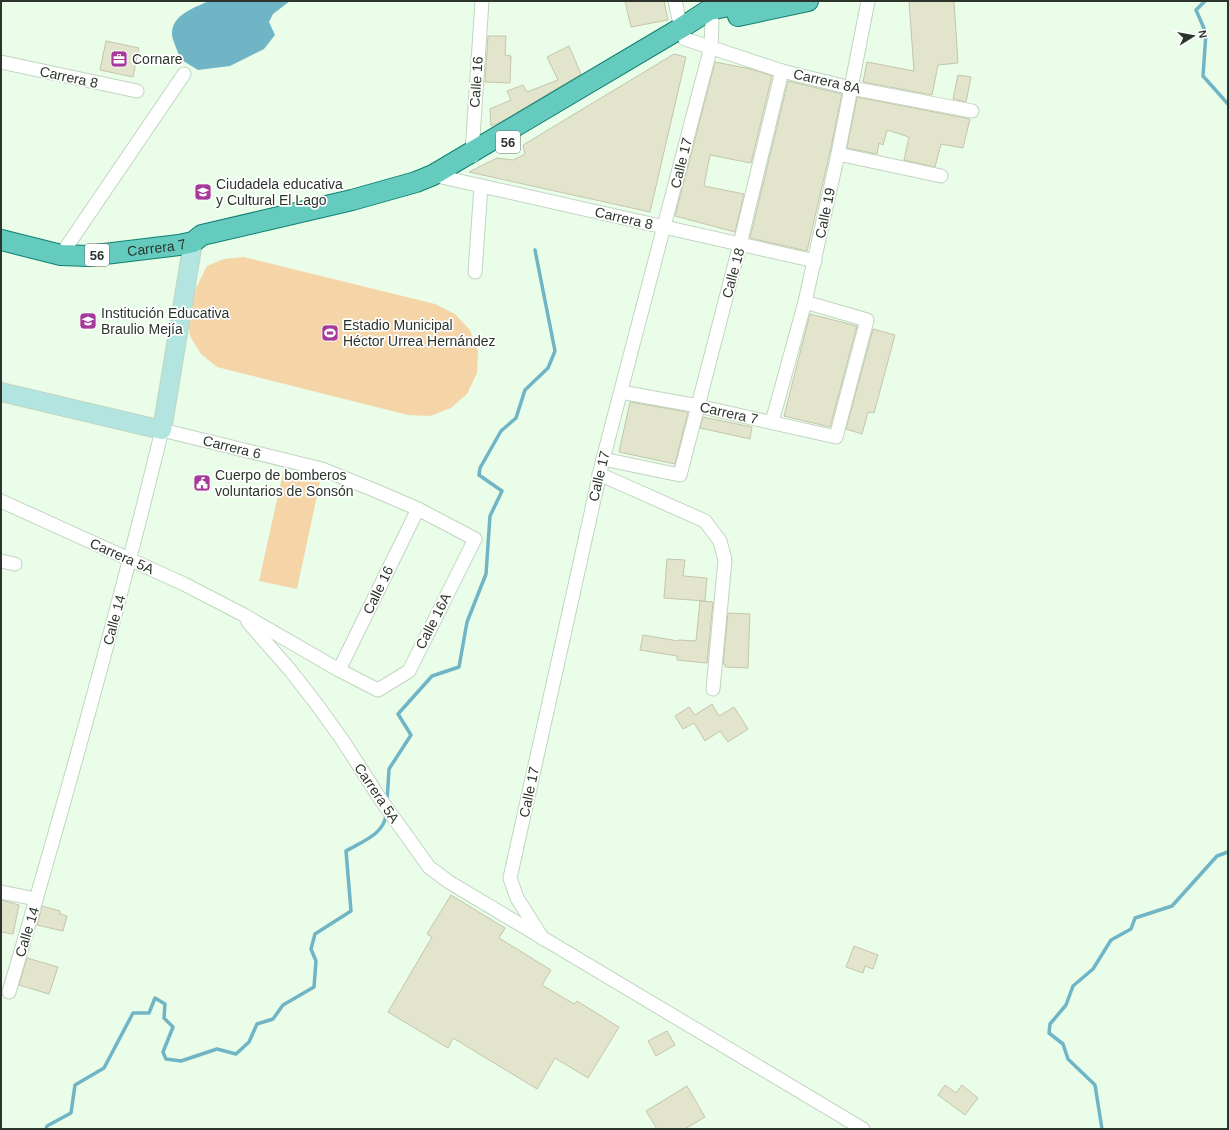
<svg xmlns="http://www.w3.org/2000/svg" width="1229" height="1130" viewBox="0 0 1229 1130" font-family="Arial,sans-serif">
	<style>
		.green { fill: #f5d4a7 }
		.water { fill: #70b5c6 }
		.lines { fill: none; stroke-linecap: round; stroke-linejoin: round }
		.stream { stroke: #70b5c6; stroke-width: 3.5 }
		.building { fill: #e2e4cb; stroke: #c4c6ac }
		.street-casing { stroke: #c1d5c1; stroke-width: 15 }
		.secondary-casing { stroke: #c1d5c1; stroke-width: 20 }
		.primary-casing { stroke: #0f7f70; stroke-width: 22 }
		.street { stroke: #fff; stroke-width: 13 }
		.secondary { stroke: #b2e5df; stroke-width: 18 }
		.primary { stroke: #66cbbf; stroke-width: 20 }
		.labels { text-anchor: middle; stroke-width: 3.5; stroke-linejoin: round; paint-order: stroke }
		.shield { fill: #fff; stroke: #6b716b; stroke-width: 1 }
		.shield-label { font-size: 13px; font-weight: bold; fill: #2c342c }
		.poi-label { font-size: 14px; fill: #2c342c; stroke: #fff; text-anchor: start }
		.street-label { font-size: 14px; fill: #2c342c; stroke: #fff }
	</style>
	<rect width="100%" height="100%" fill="#e9fde9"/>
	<path class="green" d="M244 257 435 304 455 314 470 330 478 351 477 373 467 394 451 408 430 416 408 415 217 367 201 354 190 336 187 317 191 298 207 266 224 259Z
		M283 473 320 482 297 589 259 581Z"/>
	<path class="water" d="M209 1H290L273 14 269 22 275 35 264 49 230 66 198 70 180 59C178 51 173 42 172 35 171 15 194 8 209 1Z"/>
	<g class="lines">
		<path class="stream" d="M1205 1 1196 10 1206 33 1203 76 1228 104
			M387 802 389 769 411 735 398 714 432 676 459 667 467 622 486 574 490 516 502 491 479 475 480 468 501 431 516 418 525 390 548 368 555 351 535 250
			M46 1129 47 1126 71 1113 75 1085 104 1068 133 1013H149L155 998 165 1004 164 1018 173 1027 163 1052 166 1059 181 1061 217 1049 236 1054 249 1042 257 1024 273 1019 283 1005 314 987 316 961 311 949 315 934 351 911 346 851C361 842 385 834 386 814
			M1102 1129 1095 1085 1068 1059 1063 1044 1049 1033 1050 1024 1066 1005 1073 986 1093 969 1111 940 1131 929 1135 918 1172 906 1217 856 1228 852"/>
	</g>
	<path class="building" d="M625 1H664L668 20 631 27Z
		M909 1H954L958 63 938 65 932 95 863 82 867 62 914 71Z
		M488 36H506L505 55 511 56 510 83 485 82Z
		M106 41 139 48 133 77 100 70Z
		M569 46 581 74 501 122 491 126 490 109 511 100 507 91 523 85 527 92 558 80 547 57Z
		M674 54 686 57 650 212 469 172 497 158 513 160 525 154 523 145Z
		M715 62 751 69 772 76 751 163 710 155 704 186 744 194 735 232 675 216Z
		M958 75 971 77 966 102 953 99Z
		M788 81 842 94 830 152 807 251 750 238Z
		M857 97 970 119 963 148 941 144 935 167 904 160 909 137 887 130 883 145 879 143 877 154 847 148Z
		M810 314 857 326 830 427 784 416Z
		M873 329 895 335 874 413 868 412 862 434 846 429Z
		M630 402 688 412 675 464 619 452Z
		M703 417 752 427 750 439 700 428Z
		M667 559 685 560 683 576 707 578 705 601 664 598Z
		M700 601 713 602 707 663 677 660V656L640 650 643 635 678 641 679 640 696 641Z
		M728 613 750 614 748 668 725 667V664H723Z
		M712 704 719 716 734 707 748 729 728 742 720 731 705 741 694 723 683 729 675 716 689 707 695 715Z
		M451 895 505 928 499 938 551 970 542 985 574 1004 577 1001 619 1027 588 1078 555 1058 537 1089 453 1038 448 1048 388 1012 432 937 427 934Z
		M1 900 19 905 13 934 1 932Z
		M42 906 60 911V914L67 916 63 931 37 925Z
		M854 946 878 955 873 969 865 966 863 973 846 967Z
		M27 958 58 967 49 994 19 985Z
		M667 1031 675 1045 656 1056 648 1041Z
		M945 1085 956 1093 962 1085 978 1098 965 1115 938 1095Z
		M687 1086 705 1117 685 1129H657L646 1111Z"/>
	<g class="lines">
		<g class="street-casing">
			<g id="street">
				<path d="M675 1 681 28 685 39 782 71 851 88 972 111"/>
				<path d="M1 62 137 91"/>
				<path d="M838 154 941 176"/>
				<path d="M473 156 472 152 482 1"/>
				<path d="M433 175 815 261"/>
				<path d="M61 255 184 74"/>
				<path d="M475 272 481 186"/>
				<path id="s1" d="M621 392 698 406 836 437 867 320 805 302"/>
				<path d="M772 422 805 302 838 154 868 1"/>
				<path d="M603 459 680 475 740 244 782 71"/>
				<path d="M599 474 705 521 720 541 725 560 713 689"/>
				<path d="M1 501 184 584 242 614 339 670 378 690 409 671 475 539 418 509 374 490 322 469 162 430C116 619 64 806 9 992"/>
				<path d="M1 561 15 564"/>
				<path d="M248 622 290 670 318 706 343 741 381 800 429 867 449 882 863 1129"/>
				<path d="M339 670 418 509"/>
				<path d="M1 892 36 899"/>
				<path d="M543 939 517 898 510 878 603 459 711 47 712 21 709 10"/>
			</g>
		</g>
		<g class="secondary-casing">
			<path id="secondary" d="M1 392 162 430 193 242"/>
		</g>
		<g class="primary-casing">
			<g id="primary">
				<path d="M738 16 808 1"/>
				<path id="s2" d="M1 240 61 255 88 256 179 245 193 242 202 235 352 200 416 182 433 175 681 28 709 10 754 1"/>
			</g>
		</g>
		<use href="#street" class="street"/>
		<use href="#secondary" class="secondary"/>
		<use href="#primary" class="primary"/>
	</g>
	<defs>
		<g id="office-square" transform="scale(0.9)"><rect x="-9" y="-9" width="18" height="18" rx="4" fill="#a53a9a" stroke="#fff"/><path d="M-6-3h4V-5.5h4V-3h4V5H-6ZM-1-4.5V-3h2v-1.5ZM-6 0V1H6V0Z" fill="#fff"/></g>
		<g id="school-square" transform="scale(0.9)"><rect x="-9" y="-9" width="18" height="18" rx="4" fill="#a53a9a" stroke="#fff"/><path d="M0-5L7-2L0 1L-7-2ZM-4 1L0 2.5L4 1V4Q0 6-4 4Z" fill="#fff"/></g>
		<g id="stadium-square" transform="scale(0.9)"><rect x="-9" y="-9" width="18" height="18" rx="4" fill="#a53a9a" stroke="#fff"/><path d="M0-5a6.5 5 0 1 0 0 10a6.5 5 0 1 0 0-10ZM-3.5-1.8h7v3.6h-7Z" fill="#fff"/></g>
		<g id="civic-square" transform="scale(0.9)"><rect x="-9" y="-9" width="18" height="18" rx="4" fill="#a53a9a" stroke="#fff"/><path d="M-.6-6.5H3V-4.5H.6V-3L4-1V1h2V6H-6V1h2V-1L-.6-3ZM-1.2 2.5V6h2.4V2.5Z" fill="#fff"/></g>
	</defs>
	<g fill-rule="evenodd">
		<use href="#office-square" x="119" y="59"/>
		<use href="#school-square" x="203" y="192"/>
		<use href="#school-square" x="88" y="321"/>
		<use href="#stadium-square" x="330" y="333"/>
		<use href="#civic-square" x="202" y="483"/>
	</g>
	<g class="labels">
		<g class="shield">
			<rect x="496" y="131" width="24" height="22" rx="3"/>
			<rect x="85" y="244" width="24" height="22" rx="3"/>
		</g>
		<g class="shield-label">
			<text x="508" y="147">56</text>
			<text x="97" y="260">56</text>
		</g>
		<g class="poi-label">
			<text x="132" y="64">Cornare</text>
			<text x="216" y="189">Ciudadela educativa<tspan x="216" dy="16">y Cultural El Lago</tspan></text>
			<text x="101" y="318">Institución Educativa<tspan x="101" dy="16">Braulio Mejía</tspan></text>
			<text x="343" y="330">Estadio Municipal<tspan x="343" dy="16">Héctor Urrea Hernández</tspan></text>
			<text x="215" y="480">Cuerpo de bomberos<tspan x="215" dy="16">voluntarios de Sonsón</tspan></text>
		</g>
		<g class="street-label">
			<text transform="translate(69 77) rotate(12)" y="5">Carrera 8</text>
			<text transform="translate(827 81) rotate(13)" y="5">Carrera 8A</text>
			<text transform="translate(476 82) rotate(-86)" y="5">Calle 16</text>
			<text transform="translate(681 163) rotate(-76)" y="5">Calle 17</text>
			<text transform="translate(825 213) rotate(-78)" y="5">Calle 19</text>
			<text transform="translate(624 218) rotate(13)" y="5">Carrera 8</text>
			<text dy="5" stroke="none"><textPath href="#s2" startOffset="158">Carrera 7</textPath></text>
			<text transform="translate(733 273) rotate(-75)" y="5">Calle 18</text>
			<text dy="5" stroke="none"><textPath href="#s1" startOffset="110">Carrera 7</textPath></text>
			<text transform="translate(232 447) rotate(14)" y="5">Carrera 6</text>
			<text transform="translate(599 476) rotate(-77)" y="5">Calle 17</text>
			<text transform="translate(122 556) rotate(24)" y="5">Carrera 5A</text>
			<text transform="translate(378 590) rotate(-64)" y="5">Calle 16</text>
			<text transform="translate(114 620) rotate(-75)" y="5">Calle 14</text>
			<text transform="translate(433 621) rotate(-63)" y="5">Calle 16A</text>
			<text transform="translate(529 792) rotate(-78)" y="5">Calle 17</text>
			<text transform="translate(377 793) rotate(56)" y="5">Carrera 5A</text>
			<text transform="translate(27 932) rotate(-73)" y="5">Calle 14</text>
		</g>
	</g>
	<rect width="1229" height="1130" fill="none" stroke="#2c342c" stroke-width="4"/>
	<g transform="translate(1193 36) rotate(79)" stroke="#ffffff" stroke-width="3" paint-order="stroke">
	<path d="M0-3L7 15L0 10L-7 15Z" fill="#2c342c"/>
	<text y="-6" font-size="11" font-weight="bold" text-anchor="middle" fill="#2c342c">N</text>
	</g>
</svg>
